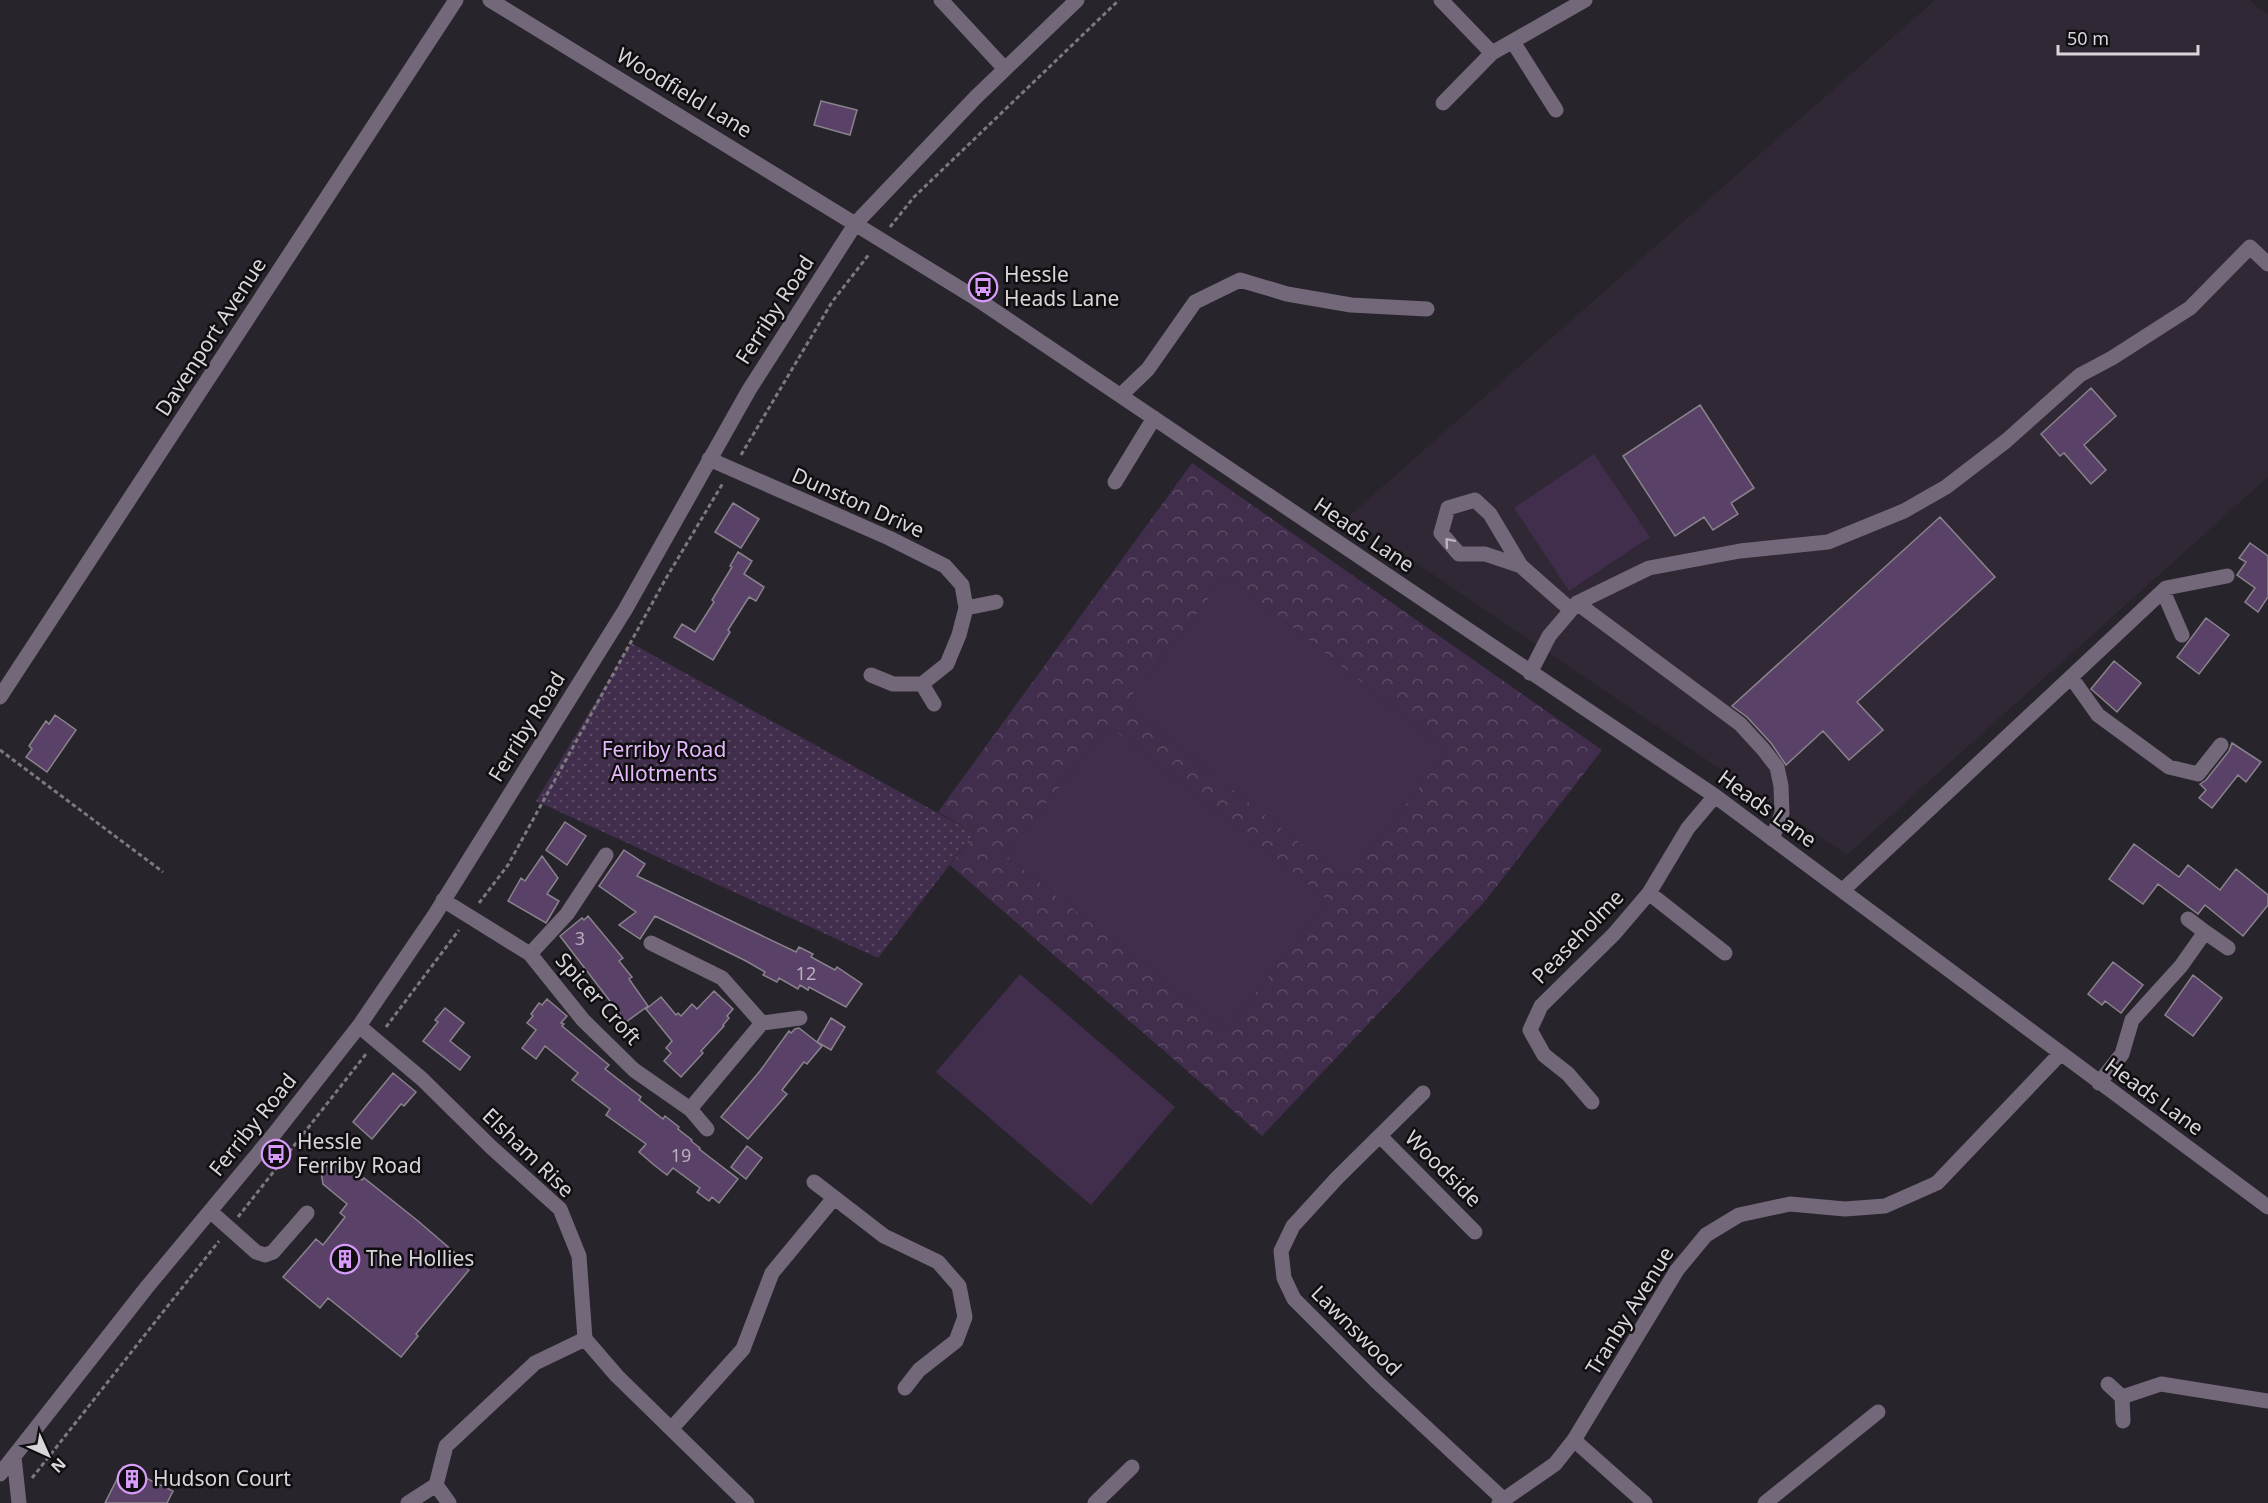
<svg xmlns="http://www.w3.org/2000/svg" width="2268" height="1503" viewBox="0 0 2268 1503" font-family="'Noto Sans',sans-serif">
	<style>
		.built { fill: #302835 }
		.grass { fill: url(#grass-dots) }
		.park { fill: url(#park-crowns) }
		.pitch { fill: #412d4c }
		.building { fill: #5a4168; stroke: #89838c; stroke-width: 1.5 }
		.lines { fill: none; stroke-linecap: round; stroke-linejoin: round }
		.path { stroke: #7d7a7f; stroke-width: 3; stroke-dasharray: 4.5 3; stroke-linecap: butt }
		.minor { stroke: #73687a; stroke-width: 15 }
		.oneway { stroke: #bab5bd }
		.labels { text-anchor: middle; stroke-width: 5; stroke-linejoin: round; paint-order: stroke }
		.number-label { font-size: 18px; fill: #b9b1be }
		.street-label { font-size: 21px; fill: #d9d6da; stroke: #100e11 }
		.poi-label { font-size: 21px; fill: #d9d6da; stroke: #100e11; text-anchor: start }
		.park-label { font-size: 21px; fill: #e3b9fb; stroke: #100e11 }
	</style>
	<defs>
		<pattern id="grass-dots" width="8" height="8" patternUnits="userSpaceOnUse" patternTransform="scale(1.5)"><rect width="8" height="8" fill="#412d4c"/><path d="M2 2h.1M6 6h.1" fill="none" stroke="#5c4b65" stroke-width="1.8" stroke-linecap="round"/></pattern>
		<pattern id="park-crowns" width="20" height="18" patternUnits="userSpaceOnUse" patternTransform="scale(1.5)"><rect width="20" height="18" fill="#412d4c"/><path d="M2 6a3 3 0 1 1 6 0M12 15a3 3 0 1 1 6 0" fill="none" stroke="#5c4b65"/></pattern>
	</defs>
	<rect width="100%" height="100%" fill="#28242b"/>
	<path class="built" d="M1935 0H2249L2268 15V477L1847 855 1348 517Z"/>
	<path class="grass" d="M631 643 974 833 878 958 536 801Z"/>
	<path class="park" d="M1192 463 1602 750 1486 900 1262 1136 950 865 974 833 938 812Z"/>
	<path class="pitch" d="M1594 454 1650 537 1569 591 1514 508Z
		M1227 575 1448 751 1346 880 1125 704Z
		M1108 725 1329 901 1226 1030 1005 855Z
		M1020 974 1175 1107 1091 1205 936 1072Z"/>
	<path class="building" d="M821 101 857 110 850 135 814 125Z
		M2091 388 2116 416 2084 445 2106 470 2091 484 2064 453 2060 456 2041 434Z
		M1700 405 1754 488 1731 503 1738 514 1713 530 1704 517 1675 536 1623 456Z
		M733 503 759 519 741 548 715 532Z
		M1940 517 1995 577 1857 702 1883 730 1849 760 1823 731 1786 765 1771 743 1747 717 1732 706Z
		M2250 543 2268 556V597L2258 612 2245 602 2255 588 2237 575 2246 562 2239 558Z
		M738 552 752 561 744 574 764 587 756 601 749 597 728 630 730 632 713 660 674 637 682 624 695 632 714 602 712 600 732 567 730 566Z
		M2206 618 2229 635 2199 674 2177 657Z
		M2114 661 2141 683 2117 712 2091 689Z
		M55 715 76 730 47 772 26 757 32 749 29 746 46 721 49 724Z
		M2232 743 2261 762 2246 782 2238 775 2212 808 2199 798 2206 790 2200 784 2206 780 2229 751Z
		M565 822 586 836 567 865 546 850Z
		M2134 844 2179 877 2188 865 2220 890 2236 869 2268 895V905L2243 936 2205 905 2198 914 2158 884 2143 904 2109 879Z
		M624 850 645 864 637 876 796 952 799 947 813 954 811 957 835 970 837 967 862 984 846 1007 809 987 808 990 800 985 798 989 779 978 777 982 763 975 765 972 746 961 655 916 640 939 619 925 636 912 599 886Z
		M542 856 558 878 547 894 559 901 546 923 508 901 521 878 525 881Z
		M588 916 623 958 619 961 632 977 629 979 648 1006 626 1022 560 936 582 918 584 920Z
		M2113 962 2143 985 2121 1013 2105 1001 2102 1005 2088 994Z
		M2193 975 2222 998 2193 1036 2165 1015Z
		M714 991 733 1009 727 1016 729 1018 723 1025 724 1026 701 1051 703 1053 681 1077 664 1061 671 1053 666 1048 672 1041 646 1009 661 997 676 1015 678 1013 681 1016 692 1004 697 1009Z
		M547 999 567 1016 561 1023 564 1024 562 1026 609 1065 605 1069 641 1097 639 1100 663 1119 665 1116 679 1127 678 1129 692 1140 691 1141 700 1148 699 1149 738 1179 719 1203 712 1197 709 1201 697 1192 700 1188 673 1168 667 1175 654 1165 639 1152 646 1144 606 1115 610 1109 572 1080 578 1073 545 1046 536 1059 522 1048 536 1030 527 1023 533 1016 531 1014 539 1003 542 1005Z
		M445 1008 464 1023 450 1041 470 1057 460 1070 423 1041 438 1022 435 1020Z
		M831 1018 845 1027 831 1050 817 1042Z
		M799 1028 822 1046 807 1064 804 1062 782 1090 787 1094 748 1139 721 1117 760 1071 789 1031 791 1033 795 1029Z
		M393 1073 416 1092 404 1106 401 1104 372 1139 353 1122Z
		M747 1146 762 1158 746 1179 731 1167Z
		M340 1162 362 1180 364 1178 418 1221 461 1258 458 1261 469 1270 416 1334 418 1336 401 1357 328 1298 320 1308 283 1277 316 1239 323 1245 345 1217 340 1213 347 1204 323 1184 321 1172 328 1164Z
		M123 1467 173 1491 167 1503H105Z"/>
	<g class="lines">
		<path class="path" d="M890 227 914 197 1119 0
			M741 455 832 302 870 253
			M0 750 163 872
			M479 903 508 865 665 580 723 483
			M386 1027 459 930
			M238 1217 366 1054
			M32 1478 219 1241"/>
		<path class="minor" d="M490 0 974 297 1715 796 2268 1207
			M941 0 1005 69
			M1441 0 1492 53 1585 0
			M1513 42 1556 110
			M1443 103 1492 53
			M1121 395 1148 369 1195 302 1240 280 1287 294 1351 305 1427 309
			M709 459 889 538 945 566 962 585 966 608 959 635 947 664 922 684H893L871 675
			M1115 482 1154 418
			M1521 566 1485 554H1459L1441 533 1448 508 1475 500 1490 514 1521 566 1571 610
			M2163 591 2182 635
			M1577 603 1740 724 1763 749 1777 767 1781 786 1782 813 1772 839
			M966 608 996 602
			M1530 673 1549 636 1577 603 1649 568 1740 551 1828 542 1904 511 1946 487 2006 441 2080 375 2112 358 2190 308 2250 247 2268 264
			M2071 677 2166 588 2227 576
			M922 684 934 704
			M0 697 456 0
			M1843 890 2071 677 2098 715 2169 767 2198 774 2221 745
			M1649 893 1725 953
			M443 900 530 954 583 1020 634 1070 690 1109 762 1023 722 978 651 943
			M2188 919 2205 932
			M530 954 567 914 606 855
			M762 1023 800 1018
			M359 1026 422 1079 491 1147 560 1209 579 1256 585 1339 617 1376 747 1503
			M2099 1083 2122 1054 2132 1020 2181 966 2205 932 2228 948
			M1423 1093 1337 1178 1293 1226 1281 1251 1284 1278 1294 1299 1376 1381 1503 1499
			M1592 1102 1568 1074 1544 1055 1530 1030 1541 1006 1614 934 1649 893 1688 828 1715 796
			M690 1109 707 1129
			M1380 1136 1475 1232
			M814 1182 884 1236 938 1262 959 1286 965 1317 956 1341 919 1370 905 1388
			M210 1211 256 1252 265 1255 273 1252 307 1213
			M2108 1384 2122 1397 2123 1421
			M2122 1397 2161 1384 2268 1401
			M672 1428 743 1349 772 1273 834 1198
			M1574 1440 1645 1503
			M14 1457 19 1503
			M0 1474 147 1287 275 1133 359 1026 434 916 625 610 749 390 856 223 976 97 1077 0
			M436 1485 446 1446 535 1363 585 1339
			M408 1503 436 1485 449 1503
			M1095 1503 1132 1467
			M1499 1503 1555 1464 1574 1440 1677 1270 1706 1235 1739 1215 1790 1204 1845 1209 1885 1206 1937 1183 2060 1054
			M1765 1503 1878 1412"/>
	</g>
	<defs><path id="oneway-chevron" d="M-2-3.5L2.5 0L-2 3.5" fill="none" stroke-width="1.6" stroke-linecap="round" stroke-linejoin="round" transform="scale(1.5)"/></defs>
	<use class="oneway" href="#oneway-chevron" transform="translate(1449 542) rotate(-131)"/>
	<defs>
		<g id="bus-ring" transform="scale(1.5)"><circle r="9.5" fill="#100e11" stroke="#d79bf9" stroke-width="1.5"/><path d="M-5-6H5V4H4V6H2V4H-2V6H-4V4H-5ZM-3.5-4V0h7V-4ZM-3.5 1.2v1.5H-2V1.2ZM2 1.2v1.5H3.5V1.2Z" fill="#d79bf9"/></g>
		<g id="building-ring" transform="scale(1.5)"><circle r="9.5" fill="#100e11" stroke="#d79bf9" stroke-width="1.5"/><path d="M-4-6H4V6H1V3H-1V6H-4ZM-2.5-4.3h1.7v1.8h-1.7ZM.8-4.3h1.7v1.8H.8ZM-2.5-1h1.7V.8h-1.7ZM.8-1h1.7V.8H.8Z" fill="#d79bf9"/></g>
	</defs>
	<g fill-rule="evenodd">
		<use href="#bus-ring" x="983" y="287"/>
		<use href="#bus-ring" x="276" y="1154"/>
		<use href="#building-ring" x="345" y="1259"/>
		<use href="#building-ring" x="132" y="1479"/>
	</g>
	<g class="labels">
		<g class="number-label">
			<text x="580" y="945">3</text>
			<text x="806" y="980">12</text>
			<text x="681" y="1162">19</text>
		</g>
		<g class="street-label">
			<text transform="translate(684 93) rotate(31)" y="7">Woodfield Lane</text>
			<text transform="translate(775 310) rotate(-57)" y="7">Ferriby Road</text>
			<text transform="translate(211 337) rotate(-57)" y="7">Davenport Avenue</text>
			<text transform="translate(858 503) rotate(24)" y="7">Dunston Drive</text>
			<text transform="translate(1364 535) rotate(34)" y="7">Heads Lane</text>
			<text transform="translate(527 727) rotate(-58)" y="7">Ferriby Road</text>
			<text transform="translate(1767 809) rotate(36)" y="7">Heads Lane</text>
			<text transform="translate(1578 937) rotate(-46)" y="7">Peaseholme</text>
			<text transform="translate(598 999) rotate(48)" y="7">Spicer Croft</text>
			<text transform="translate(2154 1097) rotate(36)" y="7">Heads Lane</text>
			<text transform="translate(253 1125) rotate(-51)" y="7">Ferriby Road</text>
			<text transform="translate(528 1153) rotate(44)" y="7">Elsham Rise</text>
			<text transform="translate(1443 1169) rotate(45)" y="7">Woodside</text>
			<text transform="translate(1630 1311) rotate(-58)" y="7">Tranby Avenue</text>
			<text transform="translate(1356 1331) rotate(45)" y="7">Lawnswood</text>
		</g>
		<g class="poi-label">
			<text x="1004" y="282">Hessle<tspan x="1004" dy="24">Heads Lane</tspan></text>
			<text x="297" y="1149">Hessle<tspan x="297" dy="24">Ferriby Road</tspan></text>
			<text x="366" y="1266">The Hollies</text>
			<text x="153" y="1486">Hudson Court</text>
		</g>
		<g class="park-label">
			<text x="664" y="757">Ferriby Road<tspan x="664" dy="24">Allotments</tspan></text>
		</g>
	</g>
	<g transform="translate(48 1455) rotate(135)" stroke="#100e11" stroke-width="4.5" paint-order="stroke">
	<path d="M0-4.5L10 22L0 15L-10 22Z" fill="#d9d6da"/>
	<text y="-9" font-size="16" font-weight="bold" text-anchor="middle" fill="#d9d6da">N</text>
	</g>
	<path d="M2058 45v9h140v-9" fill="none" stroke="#d9d6da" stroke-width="3"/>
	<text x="2067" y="45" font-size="18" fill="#d9d6da" stroke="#100e11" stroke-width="4.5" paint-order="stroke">50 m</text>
</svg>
